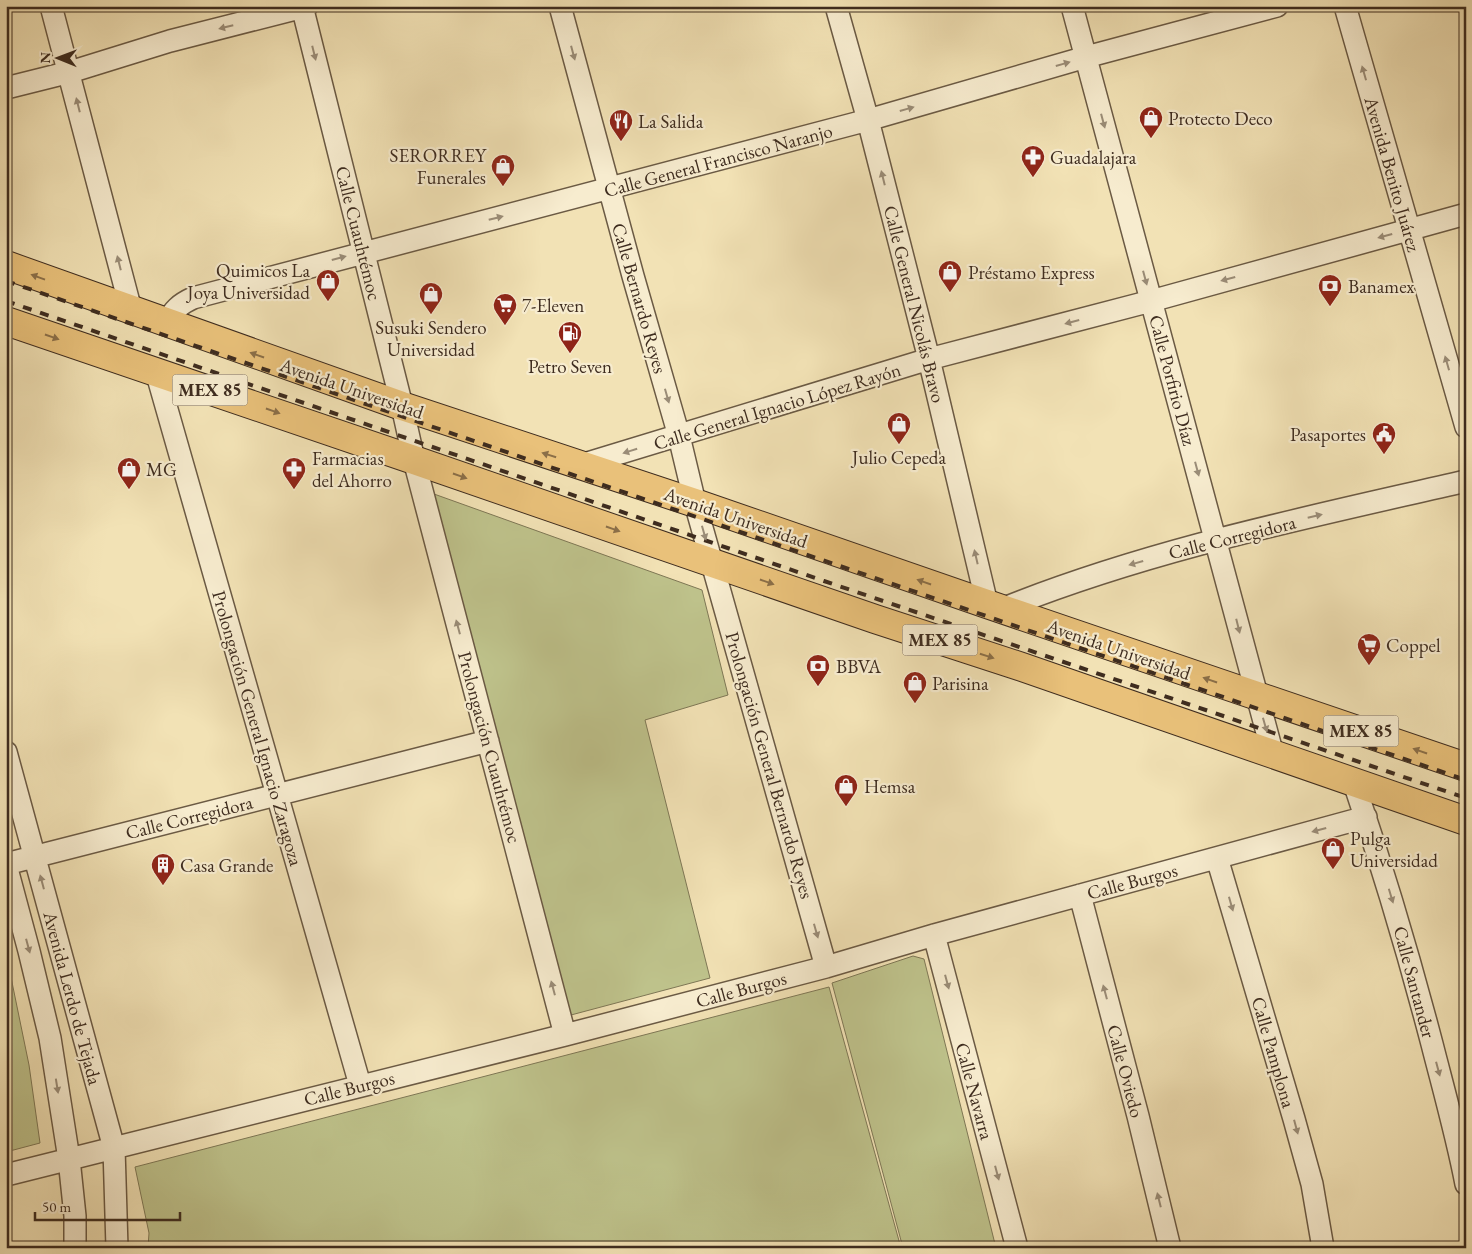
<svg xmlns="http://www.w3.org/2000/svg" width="1472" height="1254" viewBox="0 0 1472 1254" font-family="'EB Garamond',serif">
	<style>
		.green { fill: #bec28b; stroke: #7e7755 }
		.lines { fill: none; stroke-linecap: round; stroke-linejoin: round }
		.minor-casing { stroke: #6b5a44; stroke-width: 24 }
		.highway-casing { stroke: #3e2c1f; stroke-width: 30 }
		.minor { stroke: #f7eccf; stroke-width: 21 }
		.highway { stroke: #e9c17a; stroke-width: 28 }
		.rail { stroke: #3e2c1f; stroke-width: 4; stroke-dasharray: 9 9; stroke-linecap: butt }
		.oneway { fill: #9a8c77 }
		.oneway2 { fill: #8b6f48 }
		.labels { text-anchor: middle; stroke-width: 4.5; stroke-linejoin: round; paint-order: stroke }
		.shield { fill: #f7eccf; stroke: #766654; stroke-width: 1 }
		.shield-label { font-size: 18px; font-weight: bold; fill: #3e2c1f }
		.poi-label { font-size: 19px; fill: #3e2c1f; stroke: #f7eccf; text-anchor: start }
		.street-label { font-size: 19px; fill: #3e2c1f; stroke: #f7eccf }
	</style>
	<rect width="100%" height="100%" fill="#f2e2b5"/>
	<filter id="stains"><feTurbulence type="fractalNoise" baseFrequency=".004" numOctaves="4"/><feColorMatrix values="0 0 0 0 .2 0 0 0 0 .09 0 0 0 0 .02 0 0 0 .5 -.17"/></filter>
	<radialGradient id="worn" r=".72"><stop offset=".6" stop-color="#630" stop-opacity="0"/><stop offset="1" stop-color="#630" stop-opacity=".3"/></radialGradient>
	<path class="green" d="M434 494 702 590 728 695 645 720 710 978 571 1015Z
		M6 953 29 1065 40 1143 6 1152Z
		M913 956 924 959 996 1248H903L832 983Z
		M829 987 901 1248H148L149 1233 135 1167Z"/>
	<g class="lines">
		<g class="minor-casing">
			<path id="minor" d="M51 6 131 310
				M302 6 402 406 414 460 565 1035
				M560 6 633 276 679 436 695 503 826 967
				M836 6 868 120 929 359 987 604
				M1072 6 1273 755
				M1345 6 1466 427
				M6 88 70 72 170 41 307 6
				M167 323C173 310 180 304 193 298L868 120 1086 57 1277 6
				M156 371 360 1085
				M581 465 929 359 1151 301 1466 214
				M1002 609C1151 549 1310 517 1466 481
				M6 752 114 1148 117 1248
				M1354 783C1383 869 1409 956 1432 1044 1444 1091 1457 1137 1466 1184
				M1217 858 1294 1119 1312 1184 1323 1248
				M6 864 488 741
				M6 865 29 951 50 1038 69 1159 75 1216V1248
				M1080 895 1138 1116 1170 1248
				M934 935 1017 1248
				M6 1175 565 1035 826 967 934 935 1366 817"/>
		</g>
		<g class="highway-casing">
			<path id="highway" d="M6 265 402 406 695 503 987 604 1466 767
				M6 321 414 460 875 619 1022 667 1466 821"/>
		</g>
		<use href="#minor" class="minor"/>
		<use href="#highway" class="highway"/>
		<path class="rail" d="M6 281 1466 780
			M6 301 824 581 1466 798"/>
	</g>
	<defs><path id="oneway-solid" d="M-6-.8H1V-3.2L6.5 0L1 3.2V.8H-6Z" transform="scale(1.25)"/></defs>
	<g class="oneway">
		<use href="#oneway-solid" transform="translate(226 27) rotate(166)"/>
		<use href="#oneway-solid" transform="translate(314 53) rotate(76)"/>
		<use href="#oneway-solid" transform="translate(573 53) rotate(75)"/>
		<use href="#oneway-solid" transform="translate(1063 64) rotate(-16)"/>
		<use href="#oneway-solid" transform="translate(1364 73) rotate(-106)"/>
		<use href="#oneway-solid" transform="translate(78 105) rotate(-104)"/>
		<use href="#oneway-solid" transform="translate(907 109) rotate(-16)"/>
		<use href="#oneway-solid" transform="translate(1103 121) rotate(75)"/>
		<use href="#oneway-solid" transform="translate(883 178) rotate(-104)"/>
		<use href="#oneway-solid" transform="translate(496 218) rotate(-14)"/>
		<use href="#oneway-solid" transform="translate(1385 236) rotate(165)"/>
		<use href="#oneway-solid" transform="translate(339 258) rotate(-15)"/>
		<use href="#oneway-solid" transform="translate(119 263) rotate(-104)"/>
		<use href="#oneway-solid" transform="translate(1145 278) rotate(75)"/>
		<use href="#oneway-solid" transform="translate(1228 279) rotate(165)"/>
		<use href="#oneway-solid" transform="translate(1072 322) rotate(165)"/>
		<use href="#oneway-solid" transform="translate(1447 363) rotate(-106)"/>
		<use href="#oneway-solid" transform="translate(667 396) rotate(74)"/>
		<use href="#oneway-solid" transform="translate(630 451) rotate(163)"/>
		<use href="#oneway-solid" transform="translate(1197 469) rotate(75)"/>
		<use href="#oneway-solid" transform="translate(1315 516) rotate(-13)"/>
		<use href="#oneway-solid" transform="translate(704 533) rotate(74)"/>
		<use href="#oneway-solid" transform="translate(976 557) rotate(-103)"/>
		<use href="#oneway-solid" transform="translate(1136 563) rotate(164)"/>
		<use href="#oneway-solid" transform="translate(1238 626) rotate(76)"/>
		<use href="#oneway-solid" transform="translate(458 627) rotate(-105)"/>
		<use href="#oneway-solid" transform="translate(1265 725) rotate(74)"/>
		<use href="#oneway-solid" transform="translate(1319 830) rotate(165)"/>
		<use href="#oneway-solid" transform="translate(42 882) rotate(-105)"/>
		<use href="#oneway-solid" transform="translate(1391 896) rotate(73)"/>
		<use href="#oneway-solid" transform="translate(1231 904) rotate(74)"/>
		<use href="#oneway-solid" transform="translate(816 931) rotate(74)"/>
		<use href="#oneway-solid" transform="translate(28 946) rotate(75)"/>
		<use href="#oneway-solid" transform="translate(947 982) rotate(75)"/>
		<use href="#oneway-solid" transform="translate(553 988) rotate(-105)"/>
		<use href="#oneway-solid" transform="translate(1105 992) rotate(-105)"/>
		<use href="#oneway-solid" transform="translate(1438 1069) rotate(75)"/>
		<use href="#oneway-solid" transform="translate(57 1086) rotate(81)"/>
		<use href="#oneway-solid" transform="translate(1296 1127) rotate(75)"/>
		<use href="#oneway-solid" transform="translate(997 1173) rotate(75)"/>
		<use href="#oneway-solid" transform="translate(1159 1200) rotate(-104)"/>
	</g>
	<g class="oneway2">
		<use href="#oneway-solid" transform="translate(38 277) rotate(-160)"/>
		<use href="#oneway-solid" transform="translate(52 337) rotate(19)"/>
		<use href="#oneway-solid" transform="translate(257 355) rotate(-161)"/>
		<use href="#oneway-solid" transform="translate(273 411) rotate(19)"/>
		<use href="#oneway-solid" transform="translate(549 455) rotate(-162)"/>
		<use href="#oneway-solid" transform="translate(460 476) rotate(19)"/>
		<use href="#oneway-solid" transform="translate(613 529) rotate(19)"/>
		<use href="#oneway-solid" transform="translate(767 582) rotate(19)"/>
		<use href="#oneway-solid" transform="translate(924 582) rotate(-161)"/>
		<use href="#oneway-solid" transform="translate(987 656) rotate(18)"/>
		<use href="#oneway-solid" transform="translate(1210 680) rotate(-161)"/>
		<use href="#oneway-solid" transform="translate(1420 751) rotate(-161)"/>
	</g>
	<defs>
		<g id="shop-pin" transform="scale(1.25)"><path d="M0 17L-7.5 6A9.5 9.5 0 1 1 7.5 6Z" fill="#8f2418" stroke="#f7eccf"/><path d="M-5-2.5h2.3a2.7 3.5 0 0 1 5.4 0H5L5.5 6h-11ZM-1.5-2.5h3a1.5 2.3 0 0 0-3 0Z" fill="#fff"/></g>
		<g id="restaurant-pin" transform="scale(1.25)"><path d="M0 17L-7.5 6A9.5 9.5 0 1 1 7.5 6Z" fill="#8f2418" stroke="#f7eccf"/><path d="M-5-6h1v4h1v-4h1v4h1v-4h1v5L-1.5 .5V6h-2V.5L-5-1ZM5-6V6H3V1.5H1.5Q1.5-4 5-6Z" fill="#fff"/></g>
		<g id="pharmacy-pin" transform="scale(1.25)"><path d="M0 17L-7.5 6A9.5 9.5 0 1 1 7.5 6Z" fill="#8f2418" stroke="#f7eccf"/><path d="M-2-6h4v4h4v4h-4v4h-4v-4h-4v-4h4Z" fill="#fff"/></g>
		<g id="bank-pin" transform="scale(1.25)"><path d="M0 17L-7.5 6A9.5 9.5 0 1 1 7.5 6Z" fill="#8f2418" stroke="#f7eccf"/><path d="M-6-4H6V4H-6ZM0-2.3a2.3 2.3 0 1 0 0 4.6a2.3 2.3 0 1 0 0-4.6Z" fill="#fff"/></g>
		<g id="supermarket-pin" transform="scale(1.25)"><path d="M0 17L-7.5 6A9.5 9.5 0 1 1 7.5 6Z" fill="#8f2418" stroke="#f7eccf"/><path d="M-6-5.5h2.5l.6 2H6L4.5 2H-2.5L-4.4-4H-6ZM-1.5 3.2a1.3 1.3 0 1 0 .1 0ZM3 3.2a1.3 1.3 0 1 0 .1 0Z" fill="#fff"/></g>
		<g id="fuel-pin" transform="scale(1.25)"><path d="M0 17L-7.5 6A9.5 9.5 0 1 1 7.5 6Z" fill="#8f2418" stroke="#f7eccf"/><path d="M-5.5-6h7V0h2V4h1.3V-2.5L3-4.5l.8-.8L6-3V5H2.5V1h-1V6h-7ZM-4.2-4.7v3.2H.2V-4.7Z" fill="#fff"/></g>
		<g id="civic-pin" transform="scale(1.25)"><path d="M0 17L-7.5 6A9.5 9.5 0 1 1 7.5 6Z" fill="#8f2418" stroke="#f7eccf"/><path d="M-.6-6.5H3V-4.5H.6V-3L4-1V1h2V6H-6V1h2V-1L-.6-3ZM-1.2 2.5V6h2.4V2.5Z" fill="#fff"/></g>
		<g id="building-pin" transform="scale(1.25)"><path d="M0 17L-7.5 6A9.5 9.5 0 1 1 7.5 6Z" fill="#8f2418" stroke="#f7eccf"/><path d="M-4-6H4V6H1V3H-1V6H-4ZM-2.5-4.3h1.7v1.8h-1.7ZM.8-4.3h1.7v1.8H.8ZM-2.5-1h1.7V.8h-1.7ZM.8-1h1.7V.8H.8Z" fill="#fff"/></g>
	</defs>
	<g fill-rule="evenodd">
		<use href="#shop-pin" x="1151" y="118"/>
		<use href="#restaurant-pin" x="621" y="121"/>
		<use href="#pharmacy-pin" x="1033" y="157"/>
		<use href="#shop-pin" x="503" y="166"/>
		<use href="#shop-pin" x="950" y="272"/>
		<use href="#shop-pin" x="328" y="281"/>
		<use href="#bank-pin" x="1330" y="286"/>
		<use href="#shop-pin" x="431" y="294"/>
		<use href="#supermarket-pin" x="505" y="305"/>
		<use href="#fuel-pin" x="570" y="333"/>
		<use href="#shop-pin" x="899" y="424"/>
		<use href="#civic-pin" x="1384" y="434"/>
		<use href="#shop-pin" x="129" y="469"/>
		<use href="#pharmacy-pin" x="294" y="469"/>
		<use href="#supermarket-pin" x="1369" y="645"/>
		<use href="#bank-pin" x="818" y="666"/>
		<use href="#shop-pin" x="915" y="683"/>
		<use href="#shop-pin" x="846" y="786"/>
		<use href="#shop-pin" x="1333" y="849"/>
		<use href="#building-pin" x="163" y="865"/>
	</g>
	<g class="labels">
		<g class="shield">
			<rect x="172.5" y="374.5" width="75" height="31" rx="4"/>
			<rect x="902.5" y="624.5" width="75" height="31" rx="4"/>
			<rect x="1323.5" y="715.5" width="75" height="31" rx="4"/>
		</g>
		<g class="shield-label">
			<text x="210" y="396">MEX 85</text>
			<text x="940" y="646">MEX 85</text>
			<text x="1361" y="737">MEX 85</text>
		</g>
		<g class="poi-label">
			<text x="1168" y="125">Protecto Deco</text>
			<text x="638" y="128">La Salida</text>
			<text x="486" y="162" text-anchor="end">SERORREY<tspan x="486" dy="22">Funerales</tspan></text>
			<text x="1050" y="164">Guadalajara</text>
			<text x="310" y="277" text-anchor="end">Quimicos La<tspan x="310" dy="22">Joya Universidad</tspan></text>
			<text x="968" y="279">Préstamo Express</text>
			<text x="1348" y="293">Banamex</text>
			<text x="522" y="312">7-Eleven</text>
			<text x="431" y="334" text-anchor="middle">Susuki Sendero<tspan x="431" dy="22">Universidad</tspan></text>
			<text x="570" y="373" text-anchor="middle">Petro Seven</text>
			<text x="1366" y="441" text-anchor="end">Pasaportes</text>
			<text x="899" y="464" text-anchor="middle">Julio Cepeda</text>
			<text x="312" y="465">Farmacias<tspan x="312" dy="22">del Ahorro</tspan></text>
			<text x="146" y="476">MG</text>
			<text x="1386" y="652">Coppel</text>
			<text x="836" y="673">BBVA</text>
			<text x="932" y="690">Parisina</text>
			<text x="864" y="793">Hemsa</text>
			<text x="1350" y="845">Pulga<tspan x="1350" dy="22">Universidad</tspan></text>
			<text x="180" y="872">Casa Grande</text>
		</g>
		<g class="street-label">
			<text transform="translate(718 160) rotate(-15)" y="7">Calle General Francisco Naranjo</text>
			<text transform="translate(1393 174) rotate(74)" y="7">Avenida Benito Juárez</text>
			<text transform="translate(359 233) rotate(76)" y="7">Calle Cuauhtémoc</text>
			<text transform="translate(640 298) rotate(74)" y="7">Calle Bernardo Reyes</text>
			<text transform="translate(915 304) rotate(76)" y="7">Calle General Nicolás Bravo</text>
			<text transform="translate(1173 380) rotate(75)" y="7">Calle Porfirio Díaz</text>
			<text transform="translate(352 388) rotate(19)" y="7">Avenida Universidad</text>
			<text transform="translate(777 406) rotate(-17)" y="7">Calle General Ignacio López Rayón</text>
			<text transform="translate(736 517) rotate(19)" y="7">Avenida Universidad</text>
			<text transform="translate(1232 537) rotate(-14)" y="7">Calle Corregidora</text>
			<text transform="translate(1119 649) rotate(19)" y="7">Avenida Universidad</text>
			<text transform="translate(258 728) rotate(74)" y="7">Prolongación General Ignacio Zaragoza</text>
			<text transform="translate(490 747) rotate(75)" y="7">Prolongación Cuauhtémoc</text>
			<text transform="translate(770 765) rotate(74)" y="7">Prolongación General Bernardo Reyes</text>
			<text transform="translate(189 817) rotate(-14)" y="7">Calle Corregidora</text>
			<text transform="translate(1132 881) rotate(-15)" y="7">Calle Burgos</text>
			<text transform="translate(1415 982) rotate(75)" y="7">Calle Santander</text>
			<text transform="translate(741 989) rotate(-15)" y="7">Calle Burgos</text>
			<text transform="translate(73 998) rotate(75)" y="7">Avenida Lerdo de Tejada</text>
			<text transform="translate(1274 1052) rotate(74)" y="7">Calle Pamplona</text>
			<text transform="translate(1126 1071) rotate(75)" y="7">Calle Oviedo</text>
			<text transform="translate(349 1088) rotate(-14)" y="7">Calle Burgos</text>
			<text transform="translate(975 1091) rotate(75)" y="7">Calle Navarra</text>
		</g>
	</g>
	<rect width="1472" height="1254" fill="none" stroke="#f2e2b5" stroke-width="25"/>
	<rect x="8" y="8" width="1457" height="1239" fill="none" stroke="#3e2c1f" stroke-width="2.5"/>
	<rect x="12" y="12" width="1447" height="1229" fill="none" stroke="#3e2c1f"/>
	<g transform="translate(58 58) rotate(271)" stroke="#f7eccf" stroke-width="4" paint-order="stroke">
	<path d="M0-4L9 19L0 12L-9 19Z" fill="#3e2c1f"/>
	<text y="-8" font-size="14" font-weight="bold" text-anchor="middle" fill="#3e2c1f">N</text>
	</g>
	<path d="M35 1212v8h145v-8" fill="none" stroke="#3e2c1f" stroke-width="2.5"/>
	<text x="42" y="1212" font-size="15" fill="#3e2c1f" stroke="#f7eccf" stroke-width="4" paint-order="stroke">50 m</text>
	<rect width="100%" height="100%" filter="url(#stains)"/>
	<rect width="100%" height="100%" fill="url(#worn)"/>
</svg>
